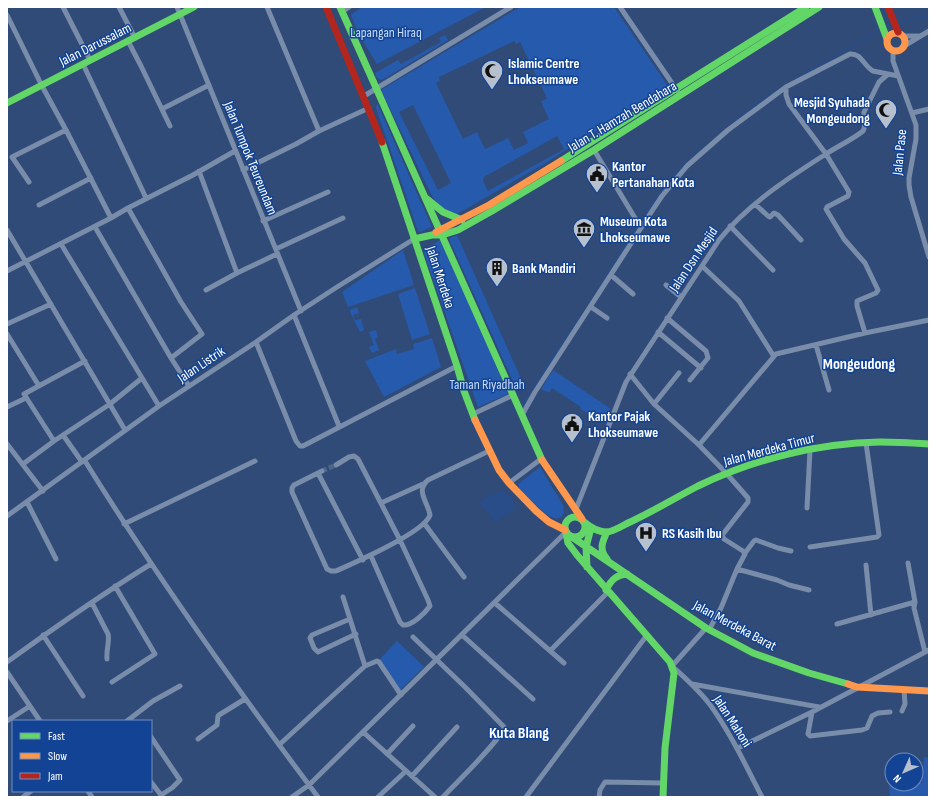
<svg xmlns="http://www.w3.org/2000/svg" width="936" height="804" viewBox="0 0 936 804" font-family="'Sofia Sans Condensed',sans-serif">
	<style>
		.green { fill: #265aad; fill-rule: evenodd }
		.water { fill: #294d88 }
		.lines { fill: none; stroke-linecap: round; stroke-linejoin: round }
		.stream { stroke: #294d88; stroke-width: 2 }
		.street-tunnel { stroke: #4f668b; stroke-width: 5; stroke-dasharray: 5 2.5; stroke-linecap: butt }
		.street { stroke: #798ca9; stroke-width: 5 }
		.fast { stroke: #63d668; stroke-width: 7 }
		.slow { stroke: #ff974d; stroke-width: 7 }
		.jam { stroke: #b3261e; stroke-width: 7 }
		.labels { text-anchor: middle; stroke-width: 3; stroke-linejoin: round; paint-order: stroke }
		.park-label { font-size: 14px; fill: #c9defd; stroke: #124395 }
		.street-label { font-size: 14px; fill: #fff; stroke: #124395 }
		.poi-label { font-size: 14px; font-weight: bold; fill: #fff; stroke: #124395; text-anchor: start }
		.quarter-label { font-size: 16px; font-weight: bold; fill: #fff; stroke: #124395 }
	</style>
	<rect width="100%" height="100%" fill="#304b77"/>
	<path class="green" d="M362 7H486L377 64 359 35 351 15Z
		M520 7H614L668 86 542 165 457 214C446 211 437 205 431 194L381 90ZM514 41 516 44 520 42 547 98 541 102 549 119 523 132 528 143 514 150 508 138 485 149 477 132 463 139 436 83 440 81 439 77ZM413 105 451 183 438 190 399 112ZM557 136 564 149 488 191 483 181 484 177Z
		M445 35 448 40 384 79 381 80 377 78 375 73 398 60 401 64 441 42 439 38Z
		M377 103 431 225V227L421 232 418 231 376 108Z
		M457 235 522 381V384L517 390 449 239Z
		M443 238 508 394 478 407 424 253 427 248Z
		M403 250 414 285 348 307 342 292Z
		M415 288 430 334 412 340 398 294Z
		M357 307 359 313 353 315 355 320 361 319 364 330 360 332 350 312V310Z
		M376 330 378 337 375 339 379 350 372 353 369 347 374 345 369 332Z
		M432 338 441 367 384 397 365 361 396 349 397 354 414 349 413 344Z
		M553 370 611 409 606 423 580 409 581 407 552 388 550 392H547L541 389Z
		M540 467 563 505C564 510 565 514 561 517 551 525 526 495 519 488L518 484Z
		M397 641 424 667 400 690 380 659Z
		M924 757 929 758V797H890L889 781 892 782V784L922 783Z"/>
	<path class="water" d="M501 490C509 493 515 501 515 509L495 522 479 502 494 493 497 494Z"/>
	<g class="lines">
		<path class="stream" d="M897 23 929 15
			M796 79 878 31 893 25
			M731 125 742 115 782 87
			M596 294 636 228 667 184 683 166 704 147
			M521 407 522 406 529 392 583 313
			M479 422 516 408
			M467 426 475 423"/>
		<path class="street-tunnel" d="M322 471 336 465"/>
		<path class="street" d="M63 7 90 60
			M119 7 135 38
			M177 7 301 311
			M620 7 678 92
			M342 12 349 7
			M7 15 42 86 66 130 111 218
			M903 36H919
			M128 41 141 66 170 126
			M904 46 929 31
			M893 50V61L916 125V139L909 178V185L911 197 929 257
			M83 64 146 198
			M786 87V95L789 104 826 154 849 192 848 196 827 207 826 209 844 239 865 263 878 290 876 293 857 301V306L865 333
			M364 96 511 7
			M162 109 209 85
			M912 113 929 109
			M319 131 369 108
			M594 150 641 228
			M243 170 296 144 319 131 267 7
			M199 171 237 273
			M29 182 12 157 66 130
			M755 204 768 216 770 217 774 213 778 215 801 240
			M39 205 91 178
			M128 208 181 302 202 334 171 358
			M263 221 328 192
			M730 226 773 270
			M95 227 171 358 189 386
			M7 230 125 430
			M61 244 159 406
			M276 249 343 218
			M702 266 739 301 773 355
			M7 271 111 218 128 208 193 175 235 151
			M611 275 633 294
			M666 285 681 297
			M206 290 237 273 277 254
			M591 307 607 318
			M294 315 339 426
			M667 318 706 351 708 358 690 380
			M7 324 51 304
			M658 332 701 368
			M7 334 39 386
			M256 342 296 441 300 446H303L457 366
			M816 345 829 390
			M85 361 24 394 54 441 110 404 142 378
			M630 374 654 404 699 445 727 474 748 498V502L723 534 722 536 724 539 743 551 745 554 737 569 721 608 709 630
			M654 404 679 373
			M7 407 26 398
			M473 414 513 395
			M522 415 535 392 652 211 662 196 687 166 728 130 786 87 850 54C861 53 864 66 873 71L898 76
			M63 435 82 462
			M7 444 43 491
			M699 445 776 354 865 333 929 320
			M85 461C157 577 236 688 318 797
			M23 464 54 441
			M336 465 349 457 354 456 358 459 400 540 428 600 430 606C425 613 412 626 403 625L400 622 371 556
			M322 471 294 485 292 488V492L327 569 331 571H336C354 563 425 532 430 515 428 502 415 491 428 480L489 451
			M318 473 363 560
			M509 483 541 459
			M27 502 56 559
			M381 503 423 484
			M807 508 810 450
			M576 509 626 382 719 240C747 205 788 178 826 154 838 146 852 140 863 131 867 125 863 119 864 112L879 82 887 75
			M7 516 159 406 256 342 294 315 337 287 414 239
			M424 523 464 577
			M124 524 255 461
			M810 547 877 537 879 535 866 443
			M745 553 754 541 756 540 778 548 791 551
			M866 565 871 615
			M737 569 777 580 789 585 809 590
			M343 597 365 666
			M915 602 914 608 925 652
			M92 603 108 634C110 641 106 649 107 659
			M495 603 564 663
			M350 619 312 635 310 638 314 648 318 652 356 634
			M837 624 915 602 908 563
			M706 628 672 666C685 678 700 691 711 706 731 734 746 766 762 797
			M43 635 83 696
			M462 635 533 699
			M413 637 466 688 504 727C502 739 454 785 443 797
			M550 651 608 592
			M7 662C54 628 102 594 151 564
			M7 672 40 721
			M112 682 155 654 115 586
			M692 684 819 707
			M902 711 905 704 904 690
			M812 712 808 734 810 736 862 730 867 728 872 716 878 713 890 712
			M7 721 30 706
			M127 721 153 701 180 686
			M363 732 435 797
			M151 737 180 780 172 788 161 795 151 782
			M198 739 217 725 218 716 219 715 245 699
			M279 745 365 666 377 661 379 662 401 695
			M738 748 812 712 929 650
			M387 754 413 726
			M412 776 457 727
			M88 791 92 797
			M23 797 31 791
			M292 797 309 785 566 532
			M378 797 406 771
			M526 797 647 635
			M599 797 600 790 605 782 663 783"/>
		<path class="fast" d="M340 7 542 460
			M875 7 887 39
			M7 103 194 7
			M382 142 457 366 464 391 475 420
			M561 161 806 7
			M427 199 443 212 462 220
			M414 239 432 235H442L458 230 492 211 594 150 819 7
			M565 527a10 10 0 1 1 20 0a10 10 0 1 1-20 0Z
			M584 522C590 527 598 532 606 532 613 532 622 526 628 523 652 512 675 498 698 486 754 459 818 443 880 442 897 442 913 443 929 444
			M607 532C602 542 599 550 607 559
			M566 533 568 543 577 555 670 662 674 673 665 748 663 797
			M572 537 706 628 753 653 809 673 848 684
			M587 567 586 547 591 528
			M606 590C611 580 616 575 627 574"/>
		<path class="slow" d="M887 42a9 9 0 1 1 18 0a9 9 0 1 1-18 0Z
			M436 232 489 205 561 161
			M475 420 499 470 509 483 536 511 549 522 565 530
			M542 460 582 519
			M848 684 857 687 929 691"/>
		<path class="jam" d="M326 7 382 142
			M888 7 898 32"/>
	</g>
	<defs>
		<g id="mosque-pin" transform="scale(1.15)"><path d="M0 17L-7.5 6A9.5 9.5 0 1 1 7.5 6Z" fill="#b7c0cf" stroke="#124395"/><path d="M3.5-4.9A6 6 0 1 0 3.5 4.9A5 5 0 1 1 3.5-4.9Z" fill="#111"/></g>
		<g id="civic-pin" transform="scale(1.15)"><path d="M0 17L-7.5 6A9.5 9.5 0 1 1 7.5 6Z" fill="#b7c0cf" stroke="#124395"/><path d="M-.6-6.5H3V-4.5H.6V-3L4-1V1h2V6H-6V1h2V-1L-.6-3ZM-1.2 2.5V6h2.4V2.5Z" fill="#111"/></g>
		<g id="museum-pin" transform="scale(1.15)"><path d="M0 17L-7.5 6A9.5 9.5 0 1 1 7.5 6Z" fill="#b7c0cf" stroke="#124395"/><path d="M0-6L6-3V-2H-6V-3ZM-5-1h2V3h-2ZM-1-1h2V3h-2ZM3-1h2V3H3ZM-6 4H6V6H-6Z" fill="#111"/></g>
		<g id="building-pin" transform="scale(1.15)"><path d="M0 17L-7.5 6A9.5 9.5 0 1 1 7.5 6Z" fill="#b7c0cf" stroke="#124395"/><path d="M-4-6H4V6H1V3H-1V6H-4ZM-2.5-4.3h1.7v1.8h-1.7ZM.8-4.3h1.7v1.8H.8ZM-2.5-1h1.7V.8h-1.7ZM.8-1h1.7V.8H.8Z" fill="#111"/></g>
		<g id="hospital-pin" transform="scale(1.15)"><path d="M0 17L-7.5 6A9.5 9.5 0 1 1 7.5 6Z" fill="#b7c0cf" stroke="#124395"/><path d="M-5-5h3v3.5h4V-5h3V5h-3V1.5h-4V5h-3Z" fill="#111"/></g>
	</defs>
	<g fill-rule="evenodd">
		<use href="#mosque-pin" x="492" y="71"/>
		<use href="#mosque-pin" x="886" y="110"/>
		<use href="#civic-pin" x="597" y="174"/>
		<use href="#museum-pin" x="584" y="229"/>
		<use href="#building-pin" x="497" y="268"/>
		<use href="#civic-pin" x="572" y="424"/>
		<use href="#hospital-pin" x="646" y="533"/>
	</g>
	<g class="labels">
		<g class="park-label">
			<text x="386" y="37">Lapangan Hiraq</text>
			<text x="487" y="389">Taman Riyadhah</text>
		</g>
		<g class="street-label">
			<text transform="translate(95 44) rotate(-27)" y="5">Jalan Darussalam</text>
			<text transform="translate(622 116) rotate(-31)" y="5">Jalan T. Hamzah Bendahara</text>
			<text transform="translate(899 152) rotate(-84)" y="5">Jalan Pase</text>
			<text transform="translate(251 158) rotate(68)" y="5">Jalan Tumpok Teureundam</text>
			<text transform="translate(693 259) rotate(-56)" y="5">Jalan Dsn Mesjid</text>
			<text transform="translate(441 277) rotate(72)" y="5">Jalan Merdeka</text>
			<text transform="translate(201 364) rotate(-34)" y="5">Jalan Listrik</text>
			<text transform="translate(769 449) rotate(-15)" y="5">Jalan Merdeka Timur</text>
			<text transform="translate(735 625) rotate(28)" y="5">Jalan Merdeka Barat</text>
			<text transform="translate(733 721) rotate(57)" y="5">Jalan Mahoni</text>
		</g>
		<g class="poi-label">
			<text x="508" y="68">Islamic Centre<tspan x="508" dy="16">Lhokseumawe</tspan></text>
			<text x="870" y="107" text-anchor="end">Mesjid Syuhada<tspan x="870" dy="16">Mongeudong</tspan></text>
			<text x="612" y="171">Kantor<tspan x="612" dy="16">Pertanahan Kota</tspan></text>
			<text x="600" y="226">Museum Kota<tspan x="600" dy="16">Lhokseumawe</tspan></text>
			<text x="512" y="273">Bank Mandiri</text>
			<text x="588" y="421">Kantor Pajak<tspan x="588" dy="16">Lhokseumawe</tspan></text>
			<text x="662" y="538">RS Kasih Ibu</text>
		</g>
		<g class="quarter-label">
			<text x="859" y="369">Mongeudong</text>
			<text x="519" y="738">Kuta Blang</text>
		</g>
	</g>
	<rect width="936" height="804" fill="none" stroke="#ffffff" stroke-width="16"/>
	<rect x="12" y="720" width="140" height="72" fill="#124395" stroke="#718ebf"/>
	<rect x="20" y="733" width="20" height="6" fill="#63d668" stroke="#718ebf"/>
	<text x="48" y="740" font-size="12" fill="#ffffff">Fast</text>
	<rect x="20" y="753" width="20" height="6" fill="#ff974d" stroke="#718ebf"/>
	<text x="48" y="760" font-size="12" fill="#ffffff">Slow</text>
	<rect x="20" y="773" width="20" height="6" fill="#b3261e" stroke="#718ebf"/>
	<text x="48" y="780" font-size="12" fill="#ffffff">Jam</text>
	<g transform="translate(904 772) rotate(225)"><circle r="19" fill="#124395" stroke="#718ebf"/>
	<path d="M0-3L7 15L0 10L-7 15Z" fill="#b7c0cf"/>
	<text y="-6" font-size="11" font-weight="bold" text-anchor="middle" fill="#ffffff">N</text>
	</g>
</svg>
